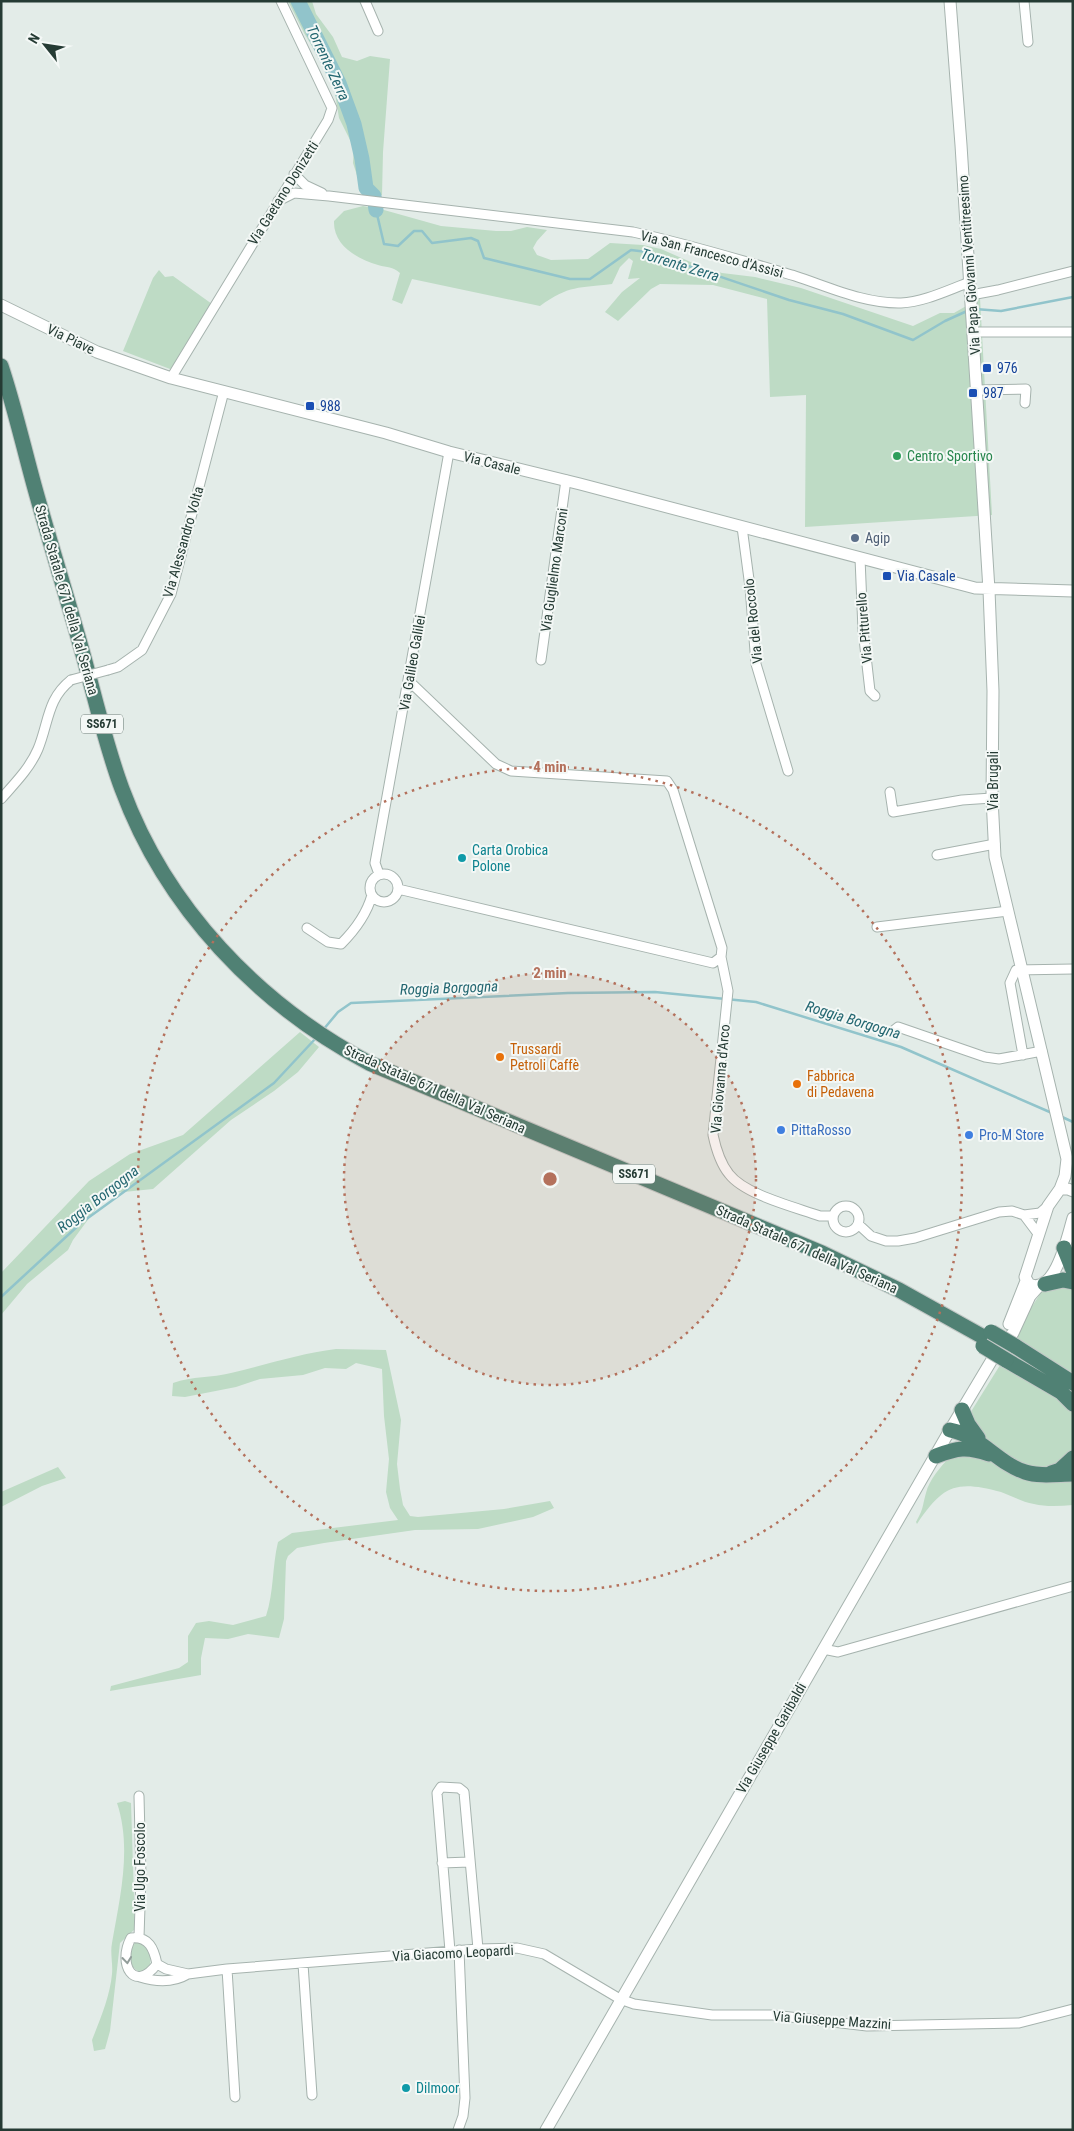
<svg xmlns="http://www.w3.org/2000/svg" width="1074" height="2131" viewBox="0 0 1074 2131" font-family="'Roboto Condensed',sans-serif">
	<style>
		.green { fill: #bedbc5 }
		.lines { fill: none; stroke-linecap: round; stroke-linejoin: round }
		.stream { stroke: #91c4cb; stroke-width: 2.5 }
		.river { stroke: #91c4cb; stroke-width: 15 }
		.minor-casing { stroke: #a6b3ae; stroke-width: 11 }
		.tertiary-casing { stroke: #a6b3ae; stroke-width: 13 }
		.trunk-casing { stroke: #c2c8c6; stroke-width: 17 }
		.minor { stroke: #fff; stroke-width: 9 }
		.tertiary { stroke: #fff; stroke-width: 11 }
		.trunk { stroke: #508174; stroke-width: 15 }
		.minor-bridge-casing { stroke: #a6b3ae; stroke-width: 11; stroke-linecap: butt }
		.trunk-bridge-casing { stroke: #c2c8c6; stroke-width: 17; stroke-linecap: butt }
		.minor-bridge { stroke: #fff; stroke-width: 9 }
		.trunk-bridge { stroke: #508174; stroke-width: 15 }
		.oneway { stroke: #929d9a }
		.ring { fill: none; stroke: #b4715c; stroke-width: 2.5; stroke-dasharray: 2.5 5 }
		.transit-dot { fill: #1a4fb4; stroke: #f4f8f6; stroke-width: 2 }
		.leisure-dot { fill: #2e9e5b; stroke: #f4f8f6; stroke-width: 2 }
		.service-dot { fill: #5c6f8a; stroke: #f4f8f6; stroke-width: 2 }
		.culture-dot { fill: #0f9aa8; stroke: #f4f8f6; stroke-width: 2 }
		.food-dot { fill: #e8710a; stroke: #f4f8f6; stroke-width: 2 }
		.shop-dot { fill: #3f7fe0; stroke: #f4f8f6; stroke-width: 2 }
		.labels { text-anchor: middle; stroke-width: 4; stroke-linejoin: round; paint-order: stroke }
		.shield { fill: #f4f8f6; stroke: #63746e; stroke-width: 1 }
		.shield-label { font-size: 12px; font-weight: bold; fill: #253b34 }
		.street-label { font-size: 14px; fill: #253b34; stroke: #f4f8f6 }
		.transit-label { font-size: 14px; fill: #164399; stroke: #f4f8f6; text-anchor: start }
		.leisure-label { font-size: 14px; fill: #27864d; stroke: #f4f8f6; text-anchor: start }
		.service-label { font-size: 14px; fill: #4e5e75; stroke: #f4f8f6; text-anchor: start }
		.culture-label { font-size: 14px; fill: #0d838f; stroke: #f4f8f6; text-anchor: start }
		.food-label { font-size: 14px; fill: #c56008; stroke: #f4f8f6; text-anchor: start }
		.shop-label { font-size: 14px; fill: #366cbe; stroke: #f4f8f6; text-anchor: start }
		.water-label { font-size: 15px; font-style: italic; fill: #246771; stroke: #f4f8f6 }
		.centre { fill: #b4715c; stroke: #f4f8f6; stroke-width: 2.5 }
		.ring-label { font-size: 15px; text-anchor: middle; font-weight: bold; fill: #b4715c; stroke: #f4f8f6; stroke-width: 4; stroke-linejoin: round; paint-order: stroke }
	</style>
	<rect width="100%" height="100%" fill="#e3ece8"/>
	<path class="green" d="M288 1H312L316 14 333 37 342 57 357 61 370 56 390 59 383 152 382 195 363 194 353 163 354 148 339 118 333 81 304 33Z
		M363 206 384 210 441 226 496 231H511L527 227 547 230 537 241 533 248 537 255 551 260 588 259 610 243 643 245 661 249 702 267 722 273 755 277 801 288 913 326 940 313H954L980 298 992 515 805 527 806 395 770 397 767 299 713 285 660 284 651 289 618 321 605 312 622 292 640 278 628 279 633 261 629 258 620 267 612 284C579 288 569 285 540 306L412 279 402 304 392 300 400 273C392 266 388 268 378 265 357 259 333 245 334 221L344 211Z
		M159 270 165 277 173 276 212 304 173 367 170 369 123 351 153 278Z
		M300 1032 319 1047 298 1072 274 1091 231 1120 153 1189 114 1193 101 1202 73 1240 68 1250 27 1284 1 1315V1273L89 1181 130 1154 183 1135Z
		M1073 1286V1373L1013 1337 1043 1289Z
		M336 1349 386 1350 401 1420 397 1464 400 1489 403 1505 410 1516 418 1517 504 1509 550 1501 554 1508 533 1517 478 1529 415 1530 324 1543 297 1548 288 1556 286 1561 284 1619 279 1638 248 1634 228 1639 205 1638 201 1658V1675L110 1691 111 1686 179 1668 188 1662V1636L196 1623 209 1621 233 1625 266 1616C274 1592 272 1567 278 1542L292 1533 398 1520 390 1508 386 1492 389 1459 384 1416 382 1369 356 1363 346 1369 325 1368 303 1375 260 1379 236 1387 185 1397 172 1396 173 1383C192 1376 212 1378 231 1373 266 1365 301 1353 336 1349Z
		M1002 1362 1073 1408V1448L1069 1455 1054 1466 1039 1469 1024 1465 983 1440 971 1421 972 1410Z
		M980 1454C1019 1478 1025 1488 1073 1479V1505C1060 1506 1046 1507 1034 1504 1022 1502 1012 1496 1001 1492 956 1480 943 1485 917 1524L916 1522C924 1508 922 1507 926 1493 929 1480 941 1466 950 1457Z
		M58 1467 66 1478 42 1486 1 1507V1492Z
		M125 1801 131 1803 135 1929 120 1943 110 2031 105 2049 94 2051 92 2040C100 2020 110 1996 112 1974 113 1964 110 1953 112 1943 120 1897 132 1848 117 1803Z
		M137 1941 143 1942 151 1950 150 1967 140 1972C129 1967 130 1958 131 1947Z"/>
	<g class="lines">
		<path class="stream" d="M376 210 384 244 398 246 414 231H422L432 243 471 238 478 241 484 258 570 279H590L631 250 647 252 789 300 843 314 913 340 945 321 967 311
			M975 309 1001 311 1073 297
			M323 1030 338 1012 351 1003 568 993 655 992 756 1002 901 1047 1052 1113
			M1060 1116 1073 1122
			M1 1297 81 1223 274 1083 316 1038"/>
		<path class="river" d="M298 1 339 83 354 124 362 159 366 188 374 196 376 210"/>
		<g class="minor-casing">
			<path id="minor" d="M365 1 378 31
				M1024 1 1028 42
				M294 174 305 185 322 193
				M278 201 294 193 329 196 633 232C688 244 741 260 795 276 829 287 865 304 901 303 924 302 948 290 970 282
				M971 295 998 290 1073 271
				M973 332H1073
				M171 378 328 120 332 108 281 1
				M977 390 1026 389 1025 403
				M742 527 750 587 756 664 788 771
				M860 558 863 630 870 691 875 696
				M541 660 566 480
				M108 670 118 667 142 650 171 594 224 391
				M890 792 893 812 962 800 992 798
				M1 799C15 783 30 768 38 749 49 722 47 699 71 680
				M937 855 995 844
				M370 888a14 14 0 1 1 28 0a14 14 0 1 1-28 0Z
				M379 874 375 863 449 452
				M398 889 713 963 721 957 722 948 673 790 667 781 511 771 496 764 409 681
				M877 927 1008 911
				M307 928 328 942 341 944C354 931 367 913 372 895
				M721 957 728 991 713 1135C716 1149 720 1163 729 1174 745 1195 795 1207 820 1216H833
				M893 1031 898 1027 985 1057 999 1059 1042 1051
				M1023 1055 1010 983 1016 970 1073 969
				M833 1219a13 13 0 1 1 26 0a13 13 0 1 1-26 0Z
				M858 1224 871 1236 886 1241H898L915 1238 999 1212 1012 1211 1024 1215
				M1039 1235 1024 1215 1040 1213 1048 1206
				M823 1649 838 1652 1073 1586
				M442 1863 469 1862
				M139 1937 141 1876 139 1796
				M450 1951 437 1793 441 1787 459 1788 464 1792 478 1949
				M303 1964 312 2095
				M227 1969 235 2097
				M188 1974 227 1969 478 1949 517 1948 544 1954 620 1999 634 2004 712 2015H773L867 2026 1019 2023 1073 2009
				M140 1977C156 1982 173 1983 188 1974L166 1969 157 1964C154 1949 149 1936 131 1938 117 1964 134 1994 157 1964
				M458 2130 463 2116 465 2098 459 1950"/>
		</g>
		<g class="tertiary-casing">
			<path id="tertiary" d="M950 1 961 145 989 590 993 691 992 798 995 857 1067 1159 1065 1176 1060 1189 1048 1206 1025 1277 1029 1284C1055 1297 1068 1235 1073 1218
				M1 305 97 352 171 378 386 433 449 452 580 484 975 588 1073 591
				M1060 1189H1068L1073 1191
				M1009 1324 1026 1281
				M546 2130 950 1430 999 1348 1013 1333 1030 1296 1038 1287"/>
		</g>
		<g class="trunk-casing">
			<path id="trunk" d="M1 366C14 405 23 445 34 485 50 543 68 600 84 658 96 702 106 746 122 789 166 908 258 1004 369 1063L822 1253 899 1290 987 1339
				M1064 1248 1073 1270
				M1045 1284 1063 1280 1073 1282
				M1015 1346 1073 1383
				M1006 1360 1061 1392 1073 1404
				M962 1410 968 1424 978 1438
				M950 1430C981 1436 997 1463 1025 1472 1040 1477 1058 1474 1073 1474
				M936 1456C957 1448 967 1446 989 1454
				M1051 1473 1060 1470 1073 1458"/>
		</g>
		<use href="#minor" class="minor"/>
		<use href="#tertiary" class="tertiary"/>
		<use href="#trunk" class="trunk"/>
		<g class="minor-bridge-casing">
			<path id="minor-bridge" d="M71 680 108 670"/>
		</g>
		<g class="trunk-bridge-casing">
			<path id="trunk-bridge" d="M991 1332 1015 1346
				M983 1346 1006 1360"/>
		</g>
		<use href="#minor-bridge" class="minor-bridge"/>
		<use href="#trunk-bridge" class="trunk-bridge"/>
	</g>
	<defs><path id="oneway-chevron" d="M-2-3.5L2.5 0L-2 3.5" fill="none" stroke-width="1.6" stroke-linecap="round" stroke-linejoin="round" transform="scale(1.25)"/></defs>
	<use class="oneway" href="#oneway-chevron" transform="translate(127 1960) rotate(84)"/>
	<circle cx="550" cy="1179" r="206" fill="#b4715c" fill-opacity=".12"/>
	<g class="ring">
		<circle cx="550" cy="1179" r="206"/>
		<circle cx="550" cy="1179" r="412"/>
	</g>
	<g class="transit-dot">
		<rect x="982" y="363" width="10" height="10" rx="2.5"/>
		<rect x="968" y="388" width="10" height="10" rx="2.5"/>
		<rect x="305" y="401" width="10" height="10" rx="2.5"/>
		<rect x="882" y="571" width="10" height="10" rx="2.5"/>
	</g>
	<circle class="leisure-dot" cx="897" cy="456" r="5"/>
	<circle class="service-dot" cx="855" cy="538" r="5"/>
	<g class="culture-dot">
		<circle cx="462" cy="858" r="5"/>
		<circle cx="406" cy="2088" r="5"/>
	</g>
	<g class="food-dot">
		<circle cx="500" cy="1057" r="5"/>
		<circle cx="797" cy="1084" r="5"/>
	</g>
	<g class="shop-dot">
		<circle cx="781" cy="1130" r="5"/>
		<circle cx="969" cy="1135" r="5"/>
	</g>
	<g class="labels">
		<g class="shield">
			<rect x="81" y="714.5" width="42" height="19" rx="4"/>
			<rect x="613" y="1164.5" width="42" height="19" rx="4"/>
		</g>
		<g class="shield-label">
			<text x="102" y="728">SS671</text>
			<text x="634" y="1178">SS671</text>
		</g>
		<g class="street-label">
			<text transform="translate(283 193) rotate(-58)" y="5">Via Gaetano Donizetti</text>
			<text transform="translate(712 254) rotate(15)" y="5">Via San Francesco d'Assisi</text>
			<text transform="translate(969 265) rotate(-94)" y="5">Via Papa Giovanni Ventitreesimo</text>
			<text transform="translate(71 339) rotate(26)" y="5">Via Piave</text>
			<text transform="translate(492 463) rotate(14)" y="5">Via Casale</text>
			<text transform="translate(183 542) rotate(-74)" y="5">Via Alessandro Volta</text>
			<text transform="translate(554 570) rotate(-82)" y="5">Via Guglielmo Marconi</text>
			<text transform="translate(67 600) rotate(74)" y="5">Strada Statale 671 della Val Seriana</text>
			<text transform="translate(753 621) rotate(-96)" y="5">Via del Roccolo</text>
			<text transform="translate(864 628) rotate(-95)" y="5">Via Pitturello</text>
			<text transform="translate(412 663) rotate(-80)" y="5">Via Galileo Galilei</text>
			<text transform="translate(993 781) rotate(-90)" y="5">Via Brugali</text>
			<text transform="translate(720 1079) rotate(-85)" y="5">Via Giovanna d'Arco</text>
			<text transform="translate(435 1089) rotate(24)" y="5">Strada Statale 671 della Val Seriana</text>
			<text transform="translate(807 1249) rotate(24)" y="5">Strada Statale 671 della Val Seriana</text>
			<text transform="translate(771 1738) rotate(-60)" y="5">Via Giuseppe Garibaldi</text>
			<text transform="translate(140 1867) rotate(-90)" y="5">Via Ugo Foscolo</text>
			<text transform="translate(453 1953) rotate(-3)" y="5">Via Giacomo Leopardi</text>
			<text transform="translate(832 2020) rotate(4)" y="5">Via Giuseppe Mazzini</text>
		</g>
		<g class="transit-label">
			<text x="997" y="373">976</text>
			<text x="983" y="398">987</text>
			<text x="320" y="411">988</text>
			<text x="897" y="581">Via Casale</text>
		</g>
		<g class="leisure-label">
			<text x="907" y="461">Centro Sportivo</text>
		</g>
		<g class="service-label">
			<text x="865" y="543">Agip</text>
		</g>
		<g class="culture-label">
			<text x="472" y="855">Carta Orobica<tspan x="472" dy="16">Polone</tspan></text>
			<text x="416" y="2093">Dilmoor</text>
		</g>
		<g class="food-label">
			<text x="510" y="1054">Trussardi<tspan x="510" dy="16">Petroli Caffè</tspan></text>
			<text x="807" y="1081">Fabbrica<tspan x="807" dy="16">di Pedavena</tspan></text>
		</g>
		<g class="shop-label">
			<text x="791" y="1135">PittaRosso</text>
			<text x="979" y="1140">Pro-M Store</text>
		</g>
		<g class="water-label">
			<text transform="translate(328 63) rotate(65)" y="5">Torrente Zerra</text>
			<text transform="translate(680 265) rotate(17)" y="5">Torrente Zerra</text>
			<text transform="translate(449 988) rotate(-2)" y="5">Roggia Borgogna</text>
			<text transform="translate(853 1020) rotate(17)" y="5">Roggia Borgogna</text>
			<text transform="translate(98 1199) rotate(-38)" y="5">Roggia Borgogna</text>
		</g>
	</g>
	<circle cx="550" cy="1179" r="8" class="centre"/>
	<g class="ring-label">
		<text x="550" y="772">4 min</text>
		<text x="550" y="978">2 min</text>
	</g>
	<rect width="1074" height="2131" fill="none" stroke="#253b34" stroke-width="5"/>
	<g transform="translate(45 45) rotate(300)" stroke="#f4f8f6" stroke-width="4" paint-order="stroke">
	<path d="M0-4L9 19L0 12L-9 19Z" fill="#253b34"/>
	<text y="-8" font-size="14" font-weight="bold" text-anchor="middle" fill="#253b34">N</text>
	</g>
</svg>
